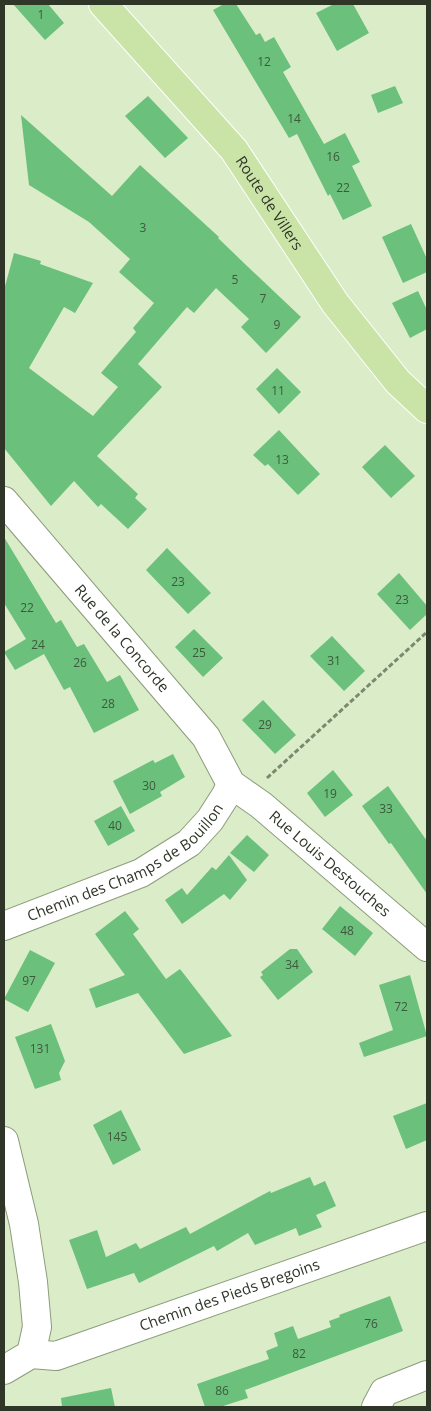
<svg xmlns="http://www.w3.org/2000/svg" width="431" height="1411" viewBox="0 0 431 1411" font-family="'Open Sans',sans-serif">
	<style>
		.building { fill: #6bc07b }
		.lines { fill: none; stroke-linecap: round; stroke-linejoin: round }
		.minor-casing { stroke: #8c9c7b; stroke-width: 30 }
		.major-casing { stroke: #fff; stroke-width: 30 }
		.path { stroke: #7c8870; stroke-width: 3; stroke-dasharray: 5 2.5; stroke-linecap: butt }
		.minor { stroke: #fff; stroke-width: 28 }
		.major { stroke: #cae4a8; stroke-width: 28 }
		.labels { text-anchor: middle; stroke-width: 4.5; stroke-linejoin: round; paint-order: stroke }
		.number-label { font-size: 12px; fill: #3e583d }
		.street-label { font-size: 15px; fill: #2f3628; stroke: #daecc8 }
	</style>
	<rect width="100%" height="100%" fill="#daecc8"/>
	<path class="building" d="M13 4H48L64 23 45 40Z
		M224 4H236L256 35 260 33 265 42 274 37 291 67 283 72 324 144 345 133 360 162 352 166 372 206 343 220 330 194 328 196 297 134 289 138 213 10Z
		M334 4H353L369 33 337 51 316 13Z
		M395 86 403 103 378 113 371 95Z
		M148 96 188 138 165 158 125 116Z
		M21 115 112 196 140 165 219 237 218 238 246 265 301 317 266 353 241 327 249 319 216 288 194 313 187 307 138 364 162 387 97 456 138 494 135 498 147 509 128 529 101 504 98 507 74 481 51 506 4 448V290L14 253 41 261 40 264 93 283 75 313 64 307 29 368 93 416 118 387 101 373 136 332 133 328 154 303 119 272 130 259 89 222 29 185Z
		M411 224 427 259V272L403 283 382 237Z
		M418 291 427 310V329L410 338 392 303Z
		M277 368 301 392 279 414 256 389Z
		M279 430 320 474 298 495 268 464 265 466 253 455Z
		M385 445 415 476 391 498 362 467Z
		M4 537 56 623 61 620 77 647 84 644 107 682 120 675 139 710 94 733 70 687 64 690 44 654 15 670 4 652 26 639 4 603Z
		M167 548 211 593 188 614 146 570Z
		M399 573 427 606V614L410 630 377 594Z
		M194 629 223 658 203 677 175 647Z
		M332 636 365 671 344 691 310 656Z
		M263 700 296 735 275 754 242 720Z
		M173 754 185 777 160 792 162 796 130 814 113 781 153 760 155 763Z
		M333 770 353 795 325 817 307 793Z
		M388 786 427 841V894L391 843 389 844 362 806Z
		M121 806 135 831 108 846 94 821Z
		M247 835 269 855 254 872 230 853Z
		M229 855 247 880 230 900 224 894 182 924 165 900 182 888 187 895 212 867 216 870Z
		M340 906 373 933 355 956 322 929Z
		M125 911 139 929 133 934 166 979 180 969 232 1036 184 1054 138 993 96 1008 89 989 125 975 95 934Z
		M290 949H297L313 972 278 1000 260 977 263 975 261 972Z
		M30 950 55 963 28 1012 4 999Z
		M410 975 427 1036 364 1057 359 1043 393 1030 379 985Z
		M51 1024 65 1061 59 1073 61 1080 35 1089 15 1037Z
		M427 1103V1140L406 1149 393 1116Z
		M121 1110 141 1150 113 1165 93 1125Z
		M310 1177 314 1186 325 1181 336 1206 316 1215 322 1227 299 1236 296 1228 255 1245 248 1233 217 1251 214 1246 139 1283 134 1273 87 1289 69 1240 97 1230 106 1257 136 1243 140 1249 186 1227 190 1234 270 1191 271 1193Z
		M390 1296 403 1331 245 1390 248 1398 220 1407H205L197 1384 269 1359 266 1351 278 1346 274 1333 293 1326 298 1339 331 1327 329 1321 340 1317 339 1315Z
		M111 1388 115 1407H62L61 1398Z"/>
	<g class="lines">
		<g class="minor-casing">
			<g id="minor">
				<path id="s1" d="M4 501 206 737 231 784 261 805 427 947"/>
				<path id="s2" d="M4 926 141 873 189 843 210 820 226 795 231 784"/>
				<path d="M4 1141 24 1224 33 1282 37 1327 31 1354 4 1370"/>
				<path id="s3" d="M31 1354 56 1356 427 1226"/>
				<path d="M376 1407 384 1392 427 1375"/>
			</g>
		</g>
		<g class="major-casing">
			<g id="major">
				<path id="s4" d="M103 4 234 150 335 303 398 382 427 409"/>
			</g>
		</g>
		<path class="path" d="M267 778 427 632"/>
		<use href="#minor" class="minor"/>
		<use href="#major" class="major"/>
	</g>
	<g class="labels">
		<g class="number-label">
			<text x="41" y="19">1</text>
			<text x="264" y="66">12</text>
			<text x="294" y="123">14</text>
			<text x="333" y="161">16</text>
			<text x="343" y="192">22</text>
			<text x="143" y="232">3</text>
			<text x="235" y="284">5</text>
			<text x="263" y="303">7</text>
			<text x="277" y="329">9</text>
			<text x="278" y="395">11</text>
			<text x="282" y="464">13</text>
			<text x="178" y="586">23</text>
			<text x="402" y="604">23</text>
			<text x="27" y="612">22</text>
			<text x="38" y="649">24</text>
			<text x="199" y="657">25</text>
			<text x="334" y="665">31</text>
			<text x="80" y="667">26</text>
			<text x="108" y="708">28</text>
			<text x="265" y="729">29</text>
			<text x="149" y="790">30</text>
			<text x="330" y="798">19</text>
			<text x="386" y="813">33</text>
			<text x="115" y="830">40</text>
			<text x="347" y="935">48</text>
			<text x="292" y="969">34</text>
			<text x="29" y="985">97</text>
			<text x="401" y="1011">72</text>
			<text x="40" y="1053">131</text>
			<text x="117" y="1141">145</text>
			<text x="371" y="1328">76</text>
			<text x="299" y="1358">82</text>
			<text x="222" y="1395">86</text>
		</g>
		<g class="street-label">
			<text dy="5" stroke="none"><textPath href="#s4" startOffset="260">Route de Villers</textPath></text>
			<text dy="5" stroke="none"><textPath href="#s1" startOffset="181">Rue de la Concorde</textPath></text>
			<text dy="5" stroke="none"><textPath href="#s2" startOffset="139">Chemin des Champs de Bouillon</textPath></text>
			<text dy="5" stroke="none"><textPath href="#s1" startOffset="491">Rue Louis Destouches</textPath></text>
			<text dy="5" stroke="none"><textPath href="#s3" startOffset="209">Chemin des Pieds Bregoins</textPath></text>
		</g>
	</g>
	<rect width="431" height="1411" fill="none" stroke="#2f3628" stroke-width="10"/>
</svg>
